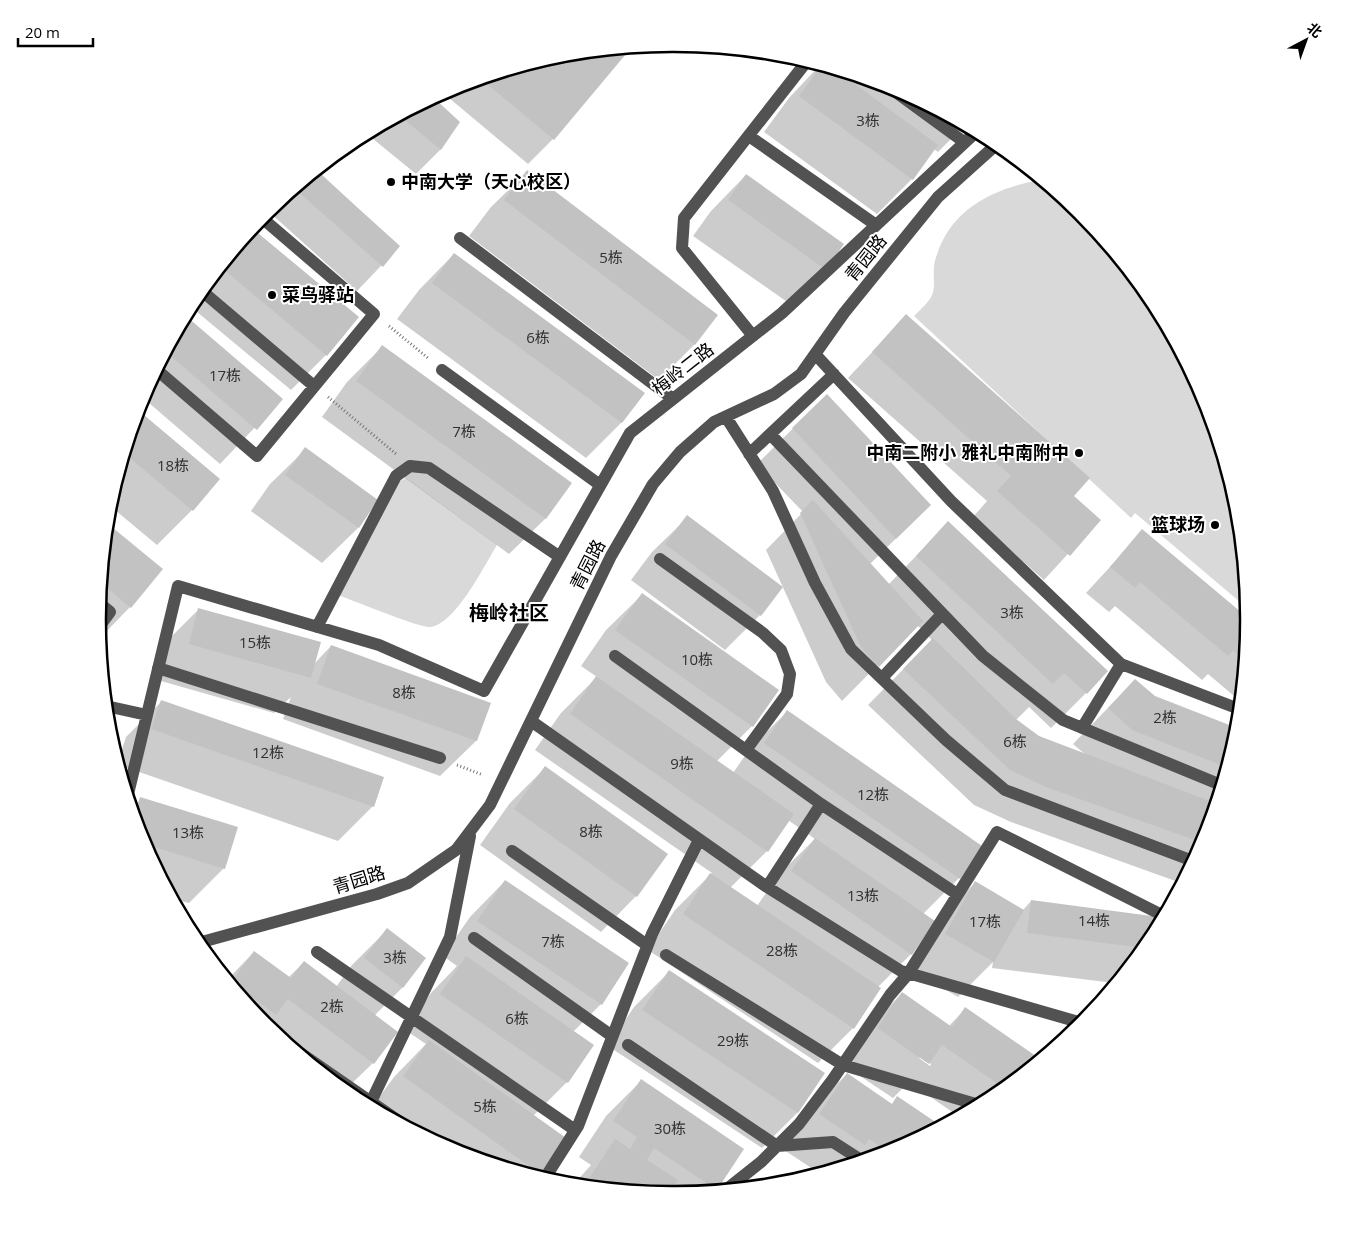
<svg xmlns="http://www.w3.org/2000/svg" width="1346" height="1238" viewBox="0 0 1346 1238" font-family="'Open Sans','Noto Sans SC',sans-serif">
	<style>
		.green { fill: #d9d9d9 }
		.shadow { fill: #0003; fill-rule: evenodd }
		.building { fill: #c2c2c2 }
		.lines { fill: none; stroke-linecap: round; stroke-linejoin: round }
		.path { stroke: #747474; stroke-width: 3; stroke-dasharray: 1 2.5; stroke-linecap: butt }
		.minor { stroke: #525252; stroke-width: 12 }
		.poi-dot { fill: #000; stroke: #fff; stroke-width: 2 }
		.labels { text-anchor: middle; stroke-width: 4; stroke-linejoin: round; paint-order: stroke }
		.number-label { font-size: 15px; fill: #303030 }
		.poi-label { font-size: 18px; font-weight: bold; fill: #000; stroke: #fff; text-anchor: start }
		.street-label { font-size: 18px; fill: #000; stroke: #fff }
		.quarter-label { font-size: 20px; font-weight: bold; fill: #000; stroke: #fff }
		.rim { fill: none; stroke: #000; stroke-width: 2.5 }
	</style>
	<rect width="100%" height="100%" fill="#fff"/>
	<path class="green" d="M1034 181 1045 184 1080 212 1151 300 1205 399 1237 507 1247 608 1135 513 1131 518 914 316C920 310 929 302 932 295 936 287 932 271 935 261 948 212 988 191 1034 181Z
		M406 478 497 545C484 566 455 625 430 627 420 628 352 600 338 595L398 482Z"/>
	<path class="shadow" d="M629 48 553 139 528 164 443 93 453 87 561 55Z
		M820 65 893 88 964 126 938 152 934 149 912 179 877 214 764 132 789 98Z
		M433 98 459 122 440 150 416 174 367 134Z
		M317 170 399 247 357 291 268 211Z
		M527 172 716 315 694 345 659 380 469 236 491 207Z
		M746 175 843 244 790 304 693 236 711 211Z
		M252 230 358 317 326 355 291 390 191 307Z
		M454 254 643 394 621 423 586 458 397 319 419 290Z
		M906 316 1072 496 1099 520 1044 580 973 517 987 501 848 378Z
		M185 317 281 400 220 464 142 397Z
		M382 347 570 484 545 519 509 554 322 417 347 382Z
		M826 396 930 505 870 564 888 585 948 523 1086 693 1051 728 1029 707 1016 720 1038 738 1086 755 1073 744 1135 680 1155 698 1237 729 1204 839 1181 883 1011 822 974 805 868 705 932 640 917 625 842 701 826 682 766 550 803 512 757 464Z
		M138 412 192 510 157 545 109 505Z
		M306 449 377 501 358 528 322 563 251 511 270 484Z
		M688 517 760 615 725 650 631 580 652 552Z
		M107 525 130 607 100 638 98 619Z
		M1143 531 1248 620 1240 701 1208 674 1202 680 1115 606 1109 612 1086 593Z
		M642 595 777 691 752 726 717 761 733 773 751 747 787 712 981 847 959 878 923 914 911 954 878 987 853 1028 818 1063 648 950 675 910 712 873 535 750 561 713 597 677 581 666 606 630ZM788 820 815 839 779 874 757 906 730 888 767 851Z
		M199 609 314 664 331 646 489 704 476 741 440 776 283 719 291 697 274 713 154 679 163 645Z
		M162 701 373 806 338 841 119 765 118 761 126 737Z
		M545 768 666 854 636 896 601 932 480 845 510 803Z
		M141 799 224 868 189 903 173 899 141 839 132 808Z
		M505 881 601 1004 573 1032 567 1082 533 1116 539 1173 537 1176 453 1150 372 1107 394 1077 426 1044 405 1030 431 993 457 966 443 956 470 917Z
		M975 883 1023 910 1031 901 1158 918 1157 928 1151 939 1114 983 992 968 993 962 958 997 910 969 939 918Z
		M387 930 424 958 402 988 374 1016 373 1063 345 1090 266 1026 228 979 254 952 288 978 304 962 336 987 352 965Z
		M669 972 823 1073 797 1113 762 1148 608 1046 634 1007Z
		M902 993 949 1026 965 1009 1039 1059 992 1097 958 1116 909 1082 893 1098 842 1064 867 1029ZM921 1056 931 1064 930 1066 919 1058Z
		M847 1074 891 1105 898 1098 939 1126 893 1151 819 1173 784 1150 811 1110Z
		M641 1081 716 1189 714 1190 673 1194 574 1184 591 1165 579 1157 606 1116Z"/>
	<path class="building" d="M631 48 554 140 481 79 561 55Z
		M821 66 836 70 938 145 913 180 799 96Z
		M434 98 460 122 441 150 400 116Z
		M527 170 718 315 695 345 504 200Z
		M317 171 400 246 383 267 295 189Z
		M746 174 844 244 826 270 728 200Z
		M253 229 359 317 327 356 221 267Z
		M454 253 645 393 622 423 432 283Z
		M906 314 1090 478 1074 496 1101 520 1070 556 997 491 1011 476 872 352Z
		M186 316 283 399 257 430 166 352Z
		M382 345 572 483 546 519 356 381Z
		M827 394 931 505 896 539 792 428Z
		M138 410 220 479 193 511 125 454Z
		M305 447 378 500 359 528 285 475Z
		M813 500 923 621 879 667 861 647 800 513Z
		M687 515 783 587 761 616 665 544Z
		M948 521 1108 671 1087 694 1064 673 1053 684 916 556Z
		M107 523 163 569 131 608 101 583Z
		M1142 529 1248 618 1244 660 1233 650 1228 656 1140 582 1135 588 1110 567Z
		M642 593 779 690 753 727 615 630Z
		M198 608 321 642 311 678 189 644Z
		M933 638 1016 719 1039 736 1215 803 1203 843 1046 787 1010 770 903 669Z
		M331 645 491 703 477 741 317 684Z
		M596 676 794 814 768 852 570 714Z
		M1135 679 1155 696 1237 728 1226 767 1132 730 1108 708Z
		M161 700 384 777 374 807 151 729Z
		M787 710 982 846 960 879 764 743Z
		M545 766 668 854 637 897 514 809Z
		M140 797 238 827 225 869 144 844 135 817Z
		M815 838 935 921 912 955 791 871Z
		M710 873 881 988 854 1029 683 914Z
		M505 880 629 963 602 1005 477 921Z
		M975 881 1024 910 994 962 945 934Z
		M1031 900 1159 917 1158 925 1144 948 1027 933Z
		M387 928 426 958 403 988 364 958Z
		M254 951 291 978 304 961 398 1032 374 1064 288 999 276 1015 231 982Z
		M466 956 594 1045 568 1083 440 994Z
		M669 970 825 1073 798 1113 642 1010Z
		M902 992 952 1027 965 1007 1040 1059 1004 1088 942 1045 929 1064 877 1028Z
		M429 1040 566 1138 540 1174 403 1076Z
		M847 1073 892 1104 897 1096 940 1125 889 1152 869 1139 865 1145 819 1114Z
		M641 1079 744 1149 717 1190 654 1148 647 1160 678 1180 669 1194 599 1187 588 1180 615 1139 630 1149 637 1137 613 1121Z"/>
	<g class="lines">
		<path class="path" d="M389 326 428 358
			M328 397 396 454
			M457 765 483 775"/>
		<path class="minor" d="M886 85 964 142
			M749 136 876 225
			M460 238 673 399
			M202 291 314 386
			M753 336 682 248 684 218 807 61
			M815 354 951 501 1121 664 1239 709
			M157 370 257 456 374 314 262 218
			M442 370 600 485
			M726 417 773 491 815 583 851 649 946 740 1005 790 1193 861
			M771 435 983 656 1063 720 1221 785
			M749 454 834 374
			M660 559 763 633 781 650 790 674 787 694 746 750
			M99 627 110 612 99 603
			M317 627 396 476 410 466 429 468 560 557
			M615 656 821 804 957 894
			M158 668 440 758
			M882 678 942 614
			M106 706 147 715
			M531 721 767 887 901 971 1082 1023
			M1082 728 1121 664
			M128 794 178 586 379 645 484 691 630 433 782 313 976 132
			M512 851 647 945
			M767 887 821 804
			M474 938 612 1036
			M198 943 377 894 408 883 456 850 490 805 611 556 653 484 680 452 714 422 774 394 801 374 844 313 938 197 997 144
			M317 952 575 1130
			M666 955 843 1065 979 1105
			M628 1045 777 1146 833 1142 861 1160
			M293 1048 400 1122
			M369 1106 450 937 470 836
			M545 1178 578 1126 652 934 699 840
			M727 1189 761 1162 799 1124 833 1079 890 995 908 974 997 832 1164 916"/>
	</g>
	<g class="poi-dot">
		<circle cx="391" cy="182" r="5"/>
		<circle cx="272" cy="295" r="5"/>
		<circle cx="1079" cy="453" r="5"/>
		<circle cx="1215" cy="525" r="5"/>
	</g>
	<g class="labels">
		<g class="number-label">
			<text x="868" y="126">3栋</text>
			<text x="611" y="263">5栋</text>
			<text x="538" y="343">6栋</text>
			<text x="225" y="381">17栋</text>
			<text x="464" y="437">7栋</text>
			<text x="173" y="471">18栋</text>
			<text x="1012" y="618">3栋</text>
			<text x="255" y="648">15栋</text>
			<text x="697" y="665">10栋</text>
			<text x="404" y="698">8栋</text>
			<text x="1165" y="723">2栋</text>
			<text x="1015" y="747">6栋</text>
			<text x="268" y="758">12栋</text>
			<text x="682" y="769">9栋</text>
			<text x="873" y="800">12栋</text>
			<text x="591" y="837">8栋</text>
			<text x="188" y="838">13栋</text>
			<text x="863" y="901">13栋</text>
			<text x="1094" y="926">14栋</text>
			<text x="985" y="927">17栋</text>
			<text x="553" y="947">7栋</text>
			<text x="782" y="956">28栋</text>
			<text x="395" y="963">3栋</text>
			<text x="332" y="1012">2栋</text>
			<text x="517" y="1024">6栋</text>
			<text x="733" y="1046">29栋</text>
			<text x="485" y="1112">5栋</text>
			<text x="670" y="1134">30栋</text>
		</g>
		<g class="poi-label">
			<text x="401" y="188">中南大学（天心校区）</text>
			<text x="282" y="301">菜鸟驿站</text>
			<text x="1069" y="459" text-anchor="end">中南二附小 雅礼中南附中</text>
			<text x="1205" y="531" text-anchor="end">篮球场</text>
		</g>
		<g class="street-label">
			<text transform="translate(866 258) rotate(-51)" y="6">青园路</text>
			<text transform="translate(683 369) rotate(-38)" y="6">梅岭二路</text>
			<text transform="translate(588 565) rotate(-63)" y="6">青园路</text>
			<text transform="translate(359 880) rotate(-17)" y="6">青园路</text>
		</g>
		<g class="quarter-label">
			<text x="509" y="620">梅岭社区</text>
		</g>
	</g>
	<path d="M0 0H1346V1238H0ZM672 52H674A566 566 0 0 1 1240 618V620A566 566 0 0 1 674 1186H672A566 566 0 0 1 106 620V618A566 566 0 0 1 672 52Z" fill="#fff" fill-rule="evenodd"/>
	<path class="rim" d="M672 52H674A566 566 0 0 1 1240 618V620A566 566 0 0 1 674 1186H672A566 566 0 0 1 106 620V618A566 566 0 0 1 672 52Z"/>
	<g transform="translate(1306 40) rotate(41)" stroke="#ffffff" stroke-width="4" paint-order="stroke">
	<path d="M0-4L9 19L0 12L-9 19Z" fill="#000000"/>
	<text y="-8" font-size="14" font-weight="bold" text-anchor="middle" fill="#000000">北</text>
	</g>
	<path d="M18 38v8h75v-8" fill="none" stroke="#000000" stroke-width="2.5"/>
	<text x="25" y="38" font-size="15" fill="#000000" stroke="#ffffff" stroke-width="4" paint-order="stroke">20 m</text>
</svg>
